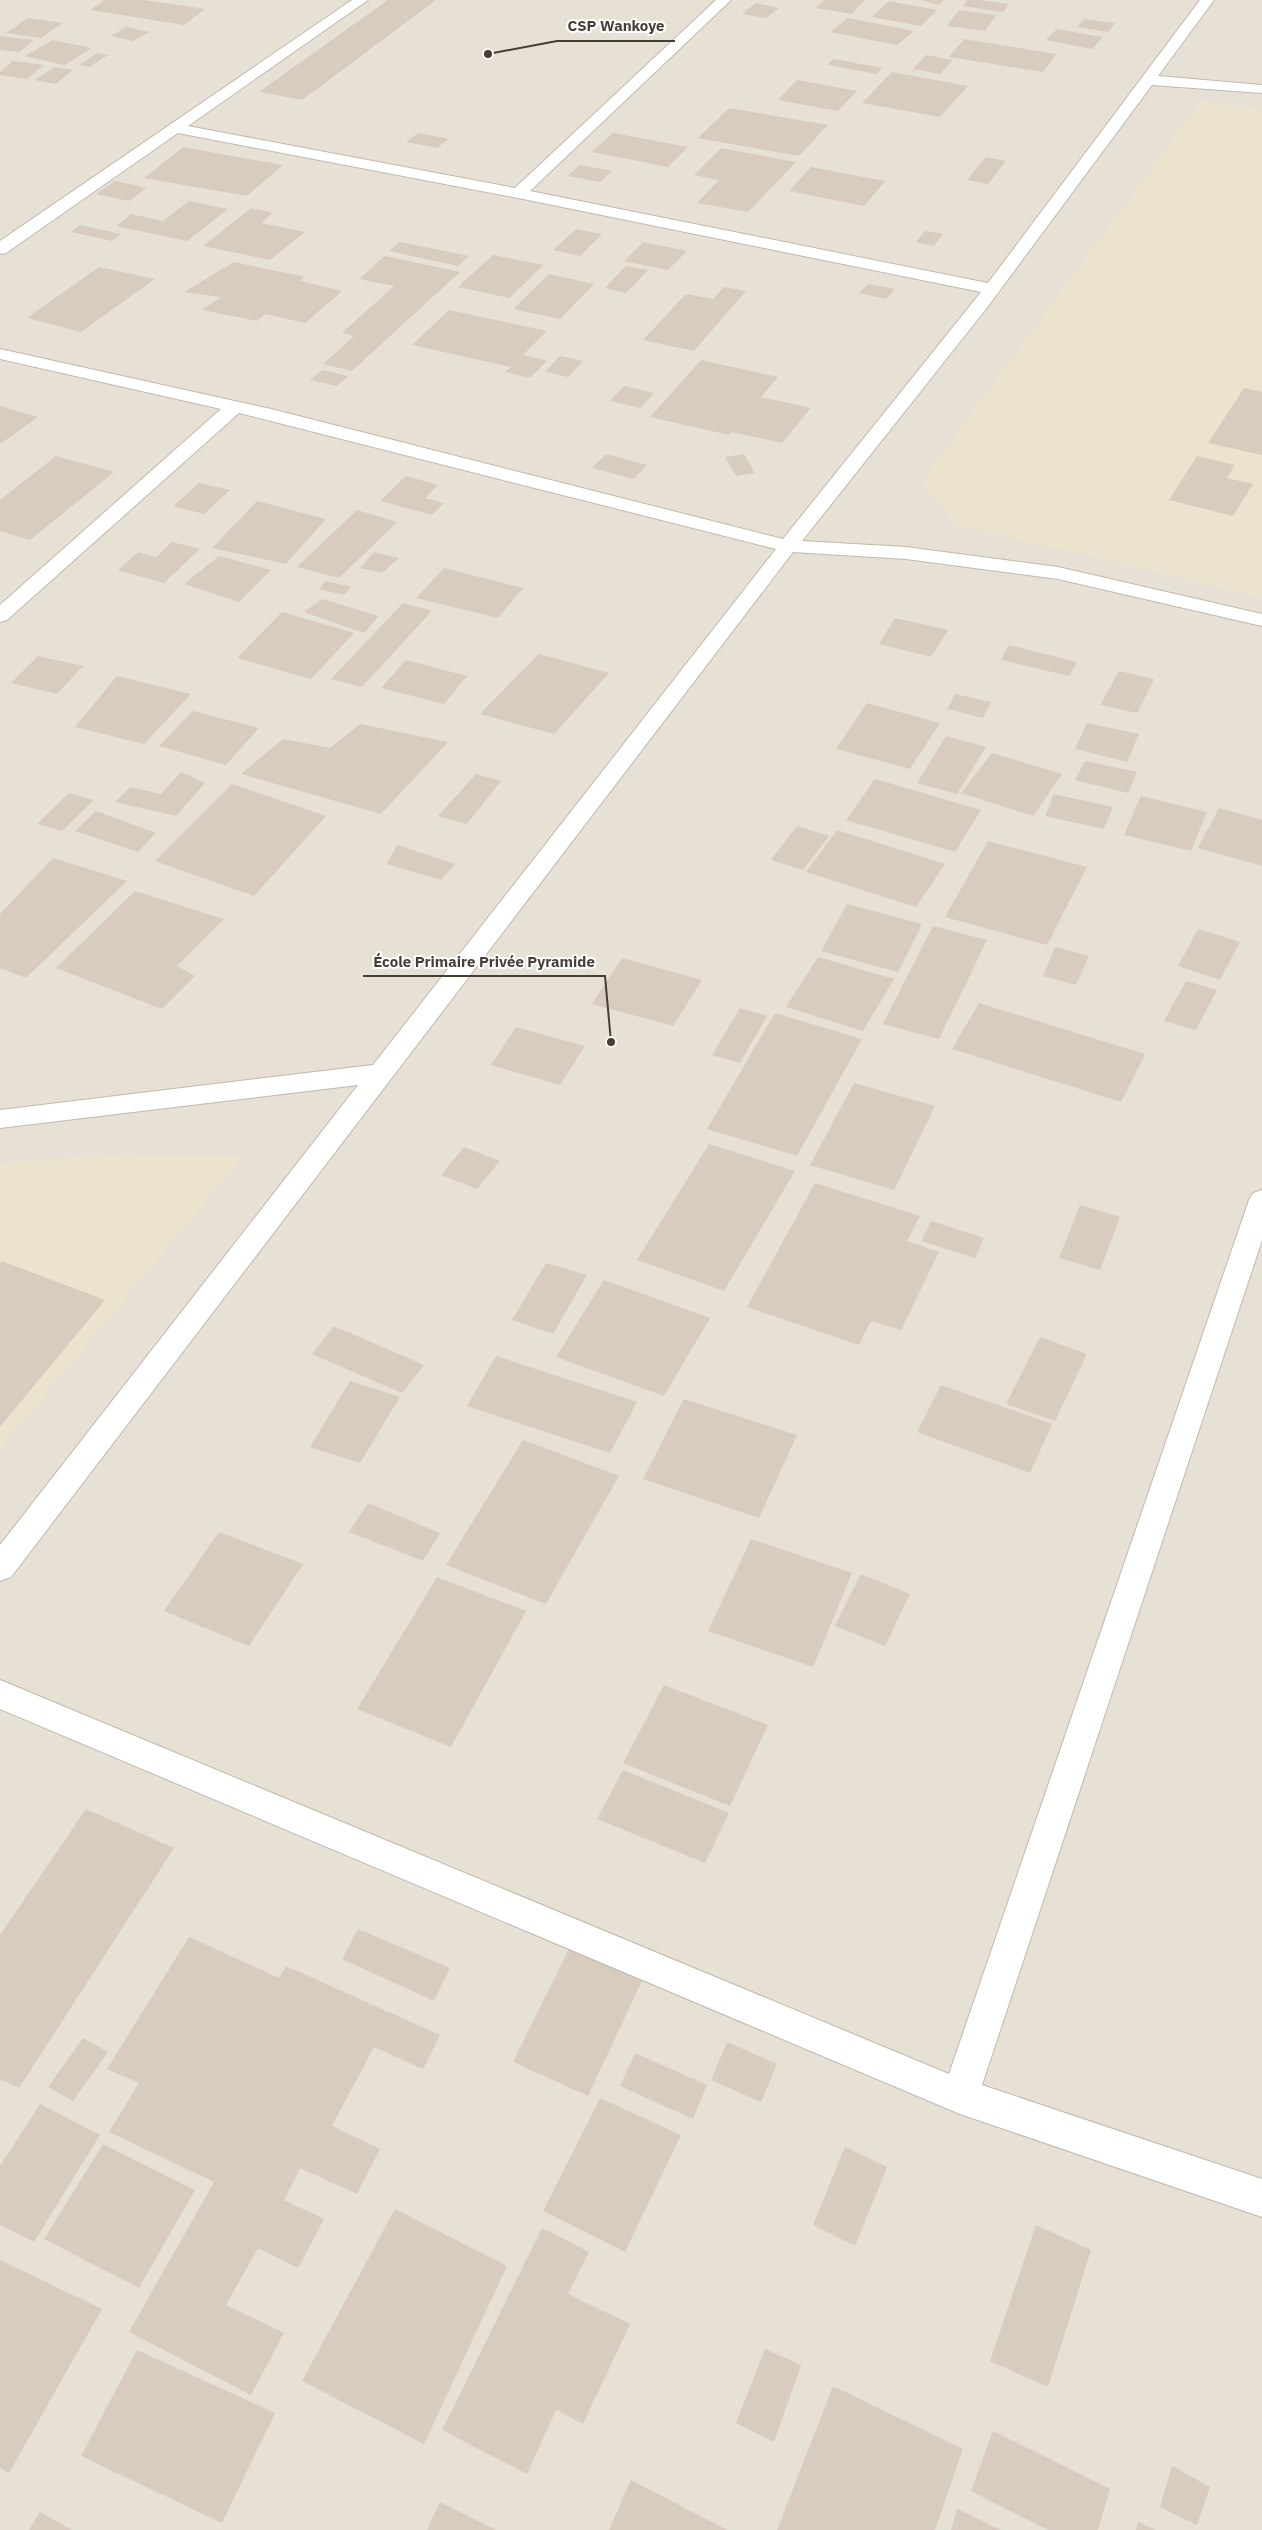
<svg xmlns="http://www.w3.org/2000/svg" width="1262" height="2530" viewBox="0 0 1262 2530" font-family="'IBM Plex Sans',sans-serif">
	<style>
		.residential { fill: #e7e0d4 }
		.education { fill: #ece3cf }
		.building { fill: #d8ccbe }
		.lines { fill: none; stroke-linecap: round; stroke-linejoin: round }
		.street-casing { stroke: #c1b9ab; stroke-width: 2 }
		.street { fill: #fff; fill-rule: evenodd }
		.leader { fill: none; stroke: #463e35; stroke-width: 2 }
		.callout-dot { fill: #463e35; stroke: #fff; stroke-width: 2 }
		.callout-label { font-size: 15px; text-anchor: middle; font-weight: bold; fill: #463e35; stroke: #fff; stroke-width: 4; stroke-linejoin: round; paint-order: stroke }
	</style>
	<rect width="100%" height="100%" fill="#f3eee6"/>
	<path class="residential" d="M0 0H1262V2530H0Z"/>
	<path class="education" d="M1202 100 1262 110V598L953 523 922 481Z
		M243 1156 0 1449V1164L60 1157Z"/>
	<path class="building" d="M105 0H144L205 9 184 25 90 10Z
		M388 0H436L302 100 259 92Z
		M824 0H865L852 14 816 8Z
		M920 0H944L939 5Z
		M967 0H978L1009 4 1003 12 963 6Z
		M889 1 937 10 921 26 872 17Z
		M756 3 779 8 766 18 742 14Z
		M959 10 996 15 985 31 947 26Z
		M28 18 63 23 41 38 6 33Z
		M848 18 914 31 897 45 830 32Z
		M1084 19 1115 23 1108 32 1077 27Z
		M126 27 149 32 133 41 111 36Z
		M1057 29 1103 37 1092 49 1046 40Z
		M0 36 34 40 19 52 0 50Z
		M964 39 1056 54 1043 72 949 57Z
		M53 40 92 48 64 65 25 56Z
		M97 53 108 55 90 67 79 65Z
		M926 55 953 60 940 74 913 69Z
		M833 59 883 68 876 74 828 65Z
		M13 61 44 65 27 79 0 75V72Z
		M54 67 73 70 55 84 35 80Z
		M892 72 968 86 940 117 862 103Z
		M797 80 857 91 838 111 778 100Z
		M729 108 828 125 799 156 698 138Z
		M418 133 449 139 437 148 406 142Z
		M613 133 688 147 668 167 592 152Z
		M183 147 283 165 247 196 144 178Z
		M721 148 796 162 748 212 697 203 719 180 694 175Z
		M986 157 1006 161 988 184 967 180Z
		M580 165 612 171 600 182 568 176Z
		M811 167 885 181 864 206 789 191Z
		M115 181 147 188 129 201 96 194Z
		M189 201 228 209 187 241 116 226 131 214 163 221Z
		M251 208 273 213 261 223 305 232 270 260 203 246Z
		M80 225 121 234 112 241 71 232Z
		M576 229 602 234 580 256 553 250Z
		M925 231 943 234 934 246 916 242Z
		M400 242 469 256 458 266 389 251Z
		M643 242 687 251 668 270 624 261Z
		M493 255 544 265 509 298 458 287Z
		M385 256 460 272 352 371 323 364 354 336 342 333 394 286 359 279Z
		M234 262 305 277 300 281 342 291 305 323 265 314 257 321 202 310 221 297 184 292Z
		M626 266 648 270 626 293 605 288Z
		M99 267 155 279 81 332 27 318Z
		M549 274 594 284 560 319 513 309Z
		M868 284 895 289 886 299 859 293Z
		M724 287 746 291 694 351 643 340 686 294 713 299Z
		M449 310 547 331 523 355 547 361 530 378 505 372 511 367 412 345Z
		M560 356 583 361 568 377 545 372Z
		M701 360 778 377 761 397 811 408 782 443 732 432 729 435 650 417Z
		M322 370 348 376 337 386 310 380Z
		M624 386 654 393 640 408 610 401Z
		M1244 388 1262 392V455L1208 443Z
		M0 406 38 417 0 444Z
		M606 454 647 465 634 479 592 468Z
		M744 454 755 473 736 476 725 457Z
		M56 456 114 472 30 540 0 531V500Z
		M1197 456 1235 465 1227 478 1253 484 1233 516 1169 500Z
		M406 476 438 485 425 498 444 503 432 515 380 501Z
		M199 483 230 490 204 514 173 506Z
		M257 501 326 519 286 564 212 548Z
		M357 510 397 522 339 578 297 567Z
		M172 542 200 549 164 583 118 570 138 552 156 557Z
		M374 552 399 558 382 573 360 568Z
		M219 556 271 570 239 602 184 584Z
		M444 568 523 588 498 618 416 598Z
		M326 581 351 587 344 595 319 589Z
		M322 599 379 616 364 633 304 612Z
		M403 603 432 611 362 687 331 679Z
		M282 612 354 633 311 679 237 658Z
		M895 618 948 630 931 657 879 644Z
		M1009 645 1077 662 1069 676 1001 660Z
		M539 654 609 673 554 734 480 714Z
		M38 656 83 666 57 694 11 683Z
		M406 660 467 676 444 704 381 688Z
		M1119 671 1154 679 1137 713 1100 705Z
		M117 676 191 694 144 744 75 727Z
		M955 694 991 702 983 718 947 709Z
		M867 703 940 723 910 769 836 749Z
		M193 711 259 728 226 765 159 746Z
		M1087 723 1139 734 1127 762 1075 749Z
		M360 724 448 742 381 814 241 774 283 739 330 748Z
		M946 736 986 747 957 794 917 783Z
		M992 753 1062 774 1033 816 961 793Z
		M1085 761 1137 772 1128 793 1075 780Z
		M181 772 205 783 176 816 115 802 130 787 161 794Z
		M476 774 501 781 467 824 438 816Z
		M875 779 981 810 955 852 846 820Z
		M232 784 326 816 254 896 155 861Z
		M69 793 94 800 62 831 37 824Z
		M1054 794 1113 807 1104 829 1045 816Z
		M1141 796 1207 812 1191 851 1124 835Z
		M1219 808 1262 820V866L1198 848Z
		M96 811 156 833 138 852 75 831Z
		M797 826 829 836 803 870 771 860Z
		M837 830 945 864 916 907 806 872Z
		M988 841 1087 867 1047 945 945 917Z
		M397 845 455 864 441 880 387 864Z
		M53 858 127 881 26 978 0 968V914Z
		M135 891 224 919 177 966 195 976 162 1009 56 968Z
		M847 904 922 924 898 972 821 951Z
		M933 926 987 940 939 1039 883 1024Z
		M1198 929 1240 942 1220 980 1178 966Z
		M1055 947 1089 956 1076 985 1043 976Z
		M818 957 894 979 863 1031 786 1007Z
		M622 958 702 980 673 1026 592 1004Z
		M1186 981 1217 990 1196 1030 1164 1021Z
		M979 1003 1145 1054 1121 1102 952 1049Z
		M740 1008 767 1016 740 1063 712 1055Z
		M775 1013 862 1039 797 1156 707 1129Z
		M516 1027 585 1046 560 1085 491 1065Z
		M854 1083 935 1106 894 1190 810 1165Z
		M709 1144 795 1171 724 1291 637 1260Z
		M464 1147 500 1161 477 1189 441 1175Z
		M815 1183 920 1216 907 1241 939 1252 901 1330 871 1321 859 1345 747 1307Z
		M1080 1205 1120 1217 1100 1270 1059 1258Z
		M931 1221 984 1238 975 1258 921 1241Z
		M2 1261 105 1300 0 1427V1263Z
		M546 1263 587 1275 553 1334 512 1320Z
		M604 1280 710 1318 664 1396 556 1357Z
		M334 1326 424 1365 402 1393 312 1354Z
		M1040 1337 1087 1354 1055 1421 1006 1404Z
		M496 1356 637 1402 610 1453 467 1406Z
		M350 1381 400 1397 360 1463 310 1447Z
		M941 1385 1052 1424 1030 1473 917 1432Z
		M684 1399 797 1435 759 1518 643 1479Z
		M523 1440 619 1476 546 1604 446 1565Z
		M368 1503 440 1533 423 1561 349 1532Z
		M219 1532 303 1564 249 1646 164 1611Z
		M751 1539 852 1573 813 1667 708 1631Z
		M861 1574 910 1594 885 1646 835 1626Z
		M437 1577 526 1611 451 1747 357 1709Z
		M664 1685 768 1725 730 1806 623 1763Z
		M623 1770 729 1813 705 1863 597 1819Z
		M86 1809 174 1848 19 2088 0 2079V1935Z
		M358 1929 450 1968 434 2001 342 1959Z
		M189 1937 279 1978 286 1966 440 2035 423 2069 374 2047 332 2126 380 2149 357 2194 300 2168 284 2200 324 2219 298 2268 258 2248 226 2305 284 2333 251 2395 129 2332 214 2182 109 2132 139 2083 107 2069Z
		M573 1941 646 1972 588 2096 513 2062Z
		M83 2038 108 2052 73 2101 48 2087Z
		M727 2042 777 2064 761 2102 711 2080Z
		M635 2053 707 2085 693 2119 620 2086Z
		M600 2098 681 2135 625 2252 543 2211Z
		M40 2104 100 2135 34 2242 0 2225V2166Z
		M103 2144 195 2190 139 2288 44 2239Z
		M845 2147 887 2167 855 2246 813 2225Z
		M395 2209 507 2266 424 2444 302 2381Z
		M1036 2225 1091 2250 1048 2387 990 2361Z
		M542 2228 589 2252 568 2294 630 2324 583 2424 556 2410 527 2474 442 2430Z
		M0 2260 102 2309 9 2473 0 2468Z
		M765 2349 801 2365 774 2442 736 2423Z
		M137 2350 275 2413 222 2523 81 2456Z
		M833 2386 963 2449 935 2530H777Z
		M993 2431 1110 2489 1098 2530H1048L971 2491Z
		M1172 2466 1210 2487 1197 2525 1160 2507Z
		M631 2480 727 2530H609Z
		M440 2502 496 2530H427Z
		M957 2509 1001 2530H951Z
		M40 2512 72 2530H29Z
		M1138 2522 1156 2530H1136Z"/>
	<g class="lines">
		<g class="street-casing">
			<path id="street" d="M352 0H368L188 126 515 188 716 0H731L530 191 988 283 1200 0H1214L1158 76 1262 85V93L1152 85 986 309 802 541 906 547 1058 567 1262 614V626L1058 579 906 559 793 552 11 1577 0 1581V1545L358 1085 0 1128V1110L373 1065 776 549 239 413 7 620 0 622V605L221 409 0 359V349L271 409 783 539 981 292 518 198 178 133 6 253 0 254V241Z
				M1262 1190V1240L982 2085 1262 2179V2217L960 2114 0 1709V1680L949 2074 1249 1200 1253 1193Z"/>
		</g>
		<use href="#street" class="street"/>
	</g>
	<path class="leader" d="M488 54L557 41H675M611 1042L605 976H363"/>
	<g class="callout-dot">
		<circle cx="488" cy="54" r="5"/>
		<circle cx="611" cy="1042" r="5"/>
	</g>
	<g class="callout-label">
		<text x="616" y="31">CSP Wankoye</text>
		<text x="484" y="967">École Primaire Privée Pyramide</text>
	</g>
</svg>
